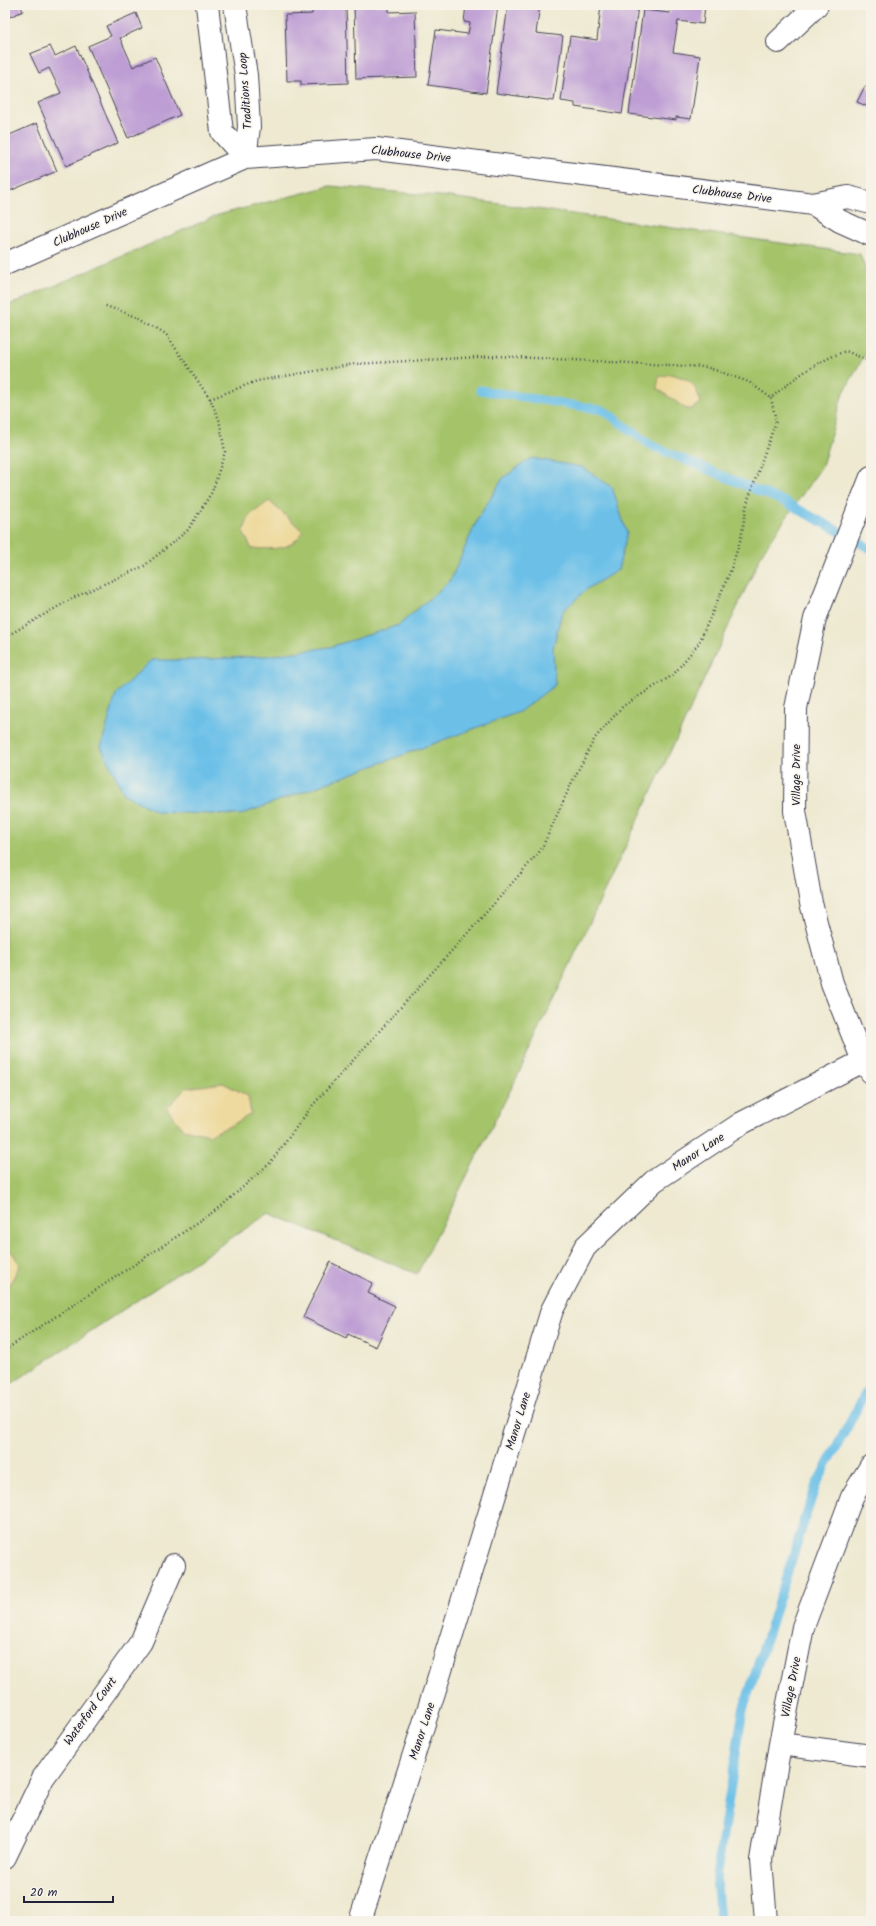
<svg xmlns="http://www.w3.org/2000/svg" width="876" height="1926" viewBox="0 0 876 1926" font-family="Kalam,sans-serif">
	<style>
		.green { fill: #a5c46b; stroke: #647353 }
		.sand { fill: #eeda9e; stroke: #887e6c }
		.water { fill: #6cc0e8; stroke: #477192 }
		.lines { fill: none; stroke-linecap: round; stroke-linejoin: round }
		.stream { stroke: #6cc0e8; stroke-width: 9 }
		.building { fill: #bd9dd4 }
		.minor-casing { stroke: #414051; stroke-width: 24 }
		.path { stroke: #414051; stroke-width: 2.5; stroke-dasharray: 1 3; stroke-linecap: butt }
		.minor { stroke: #fff; stroke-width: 22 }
		.labels { text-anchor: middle; stroke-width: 3; stroke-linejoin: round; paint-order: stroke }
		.street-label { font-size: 12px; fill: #22223b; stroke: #f7f3e8 }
	</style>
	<rect width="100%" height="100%" fill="#f7f3e8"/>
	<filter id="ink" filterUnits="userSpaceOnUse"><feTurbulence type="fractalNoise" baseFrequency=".025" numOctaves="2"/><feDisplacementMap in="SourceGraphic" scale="8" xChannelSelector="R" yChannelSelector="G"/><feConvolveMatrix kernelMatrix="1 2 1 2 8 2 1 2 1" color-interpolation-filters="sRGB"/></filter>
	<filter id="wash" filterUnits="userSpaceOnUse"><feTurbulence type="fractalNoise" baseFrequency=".012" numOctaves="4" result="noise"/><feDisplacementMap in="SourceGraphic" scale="16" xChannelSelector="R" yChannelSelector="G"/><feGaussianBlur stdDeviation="0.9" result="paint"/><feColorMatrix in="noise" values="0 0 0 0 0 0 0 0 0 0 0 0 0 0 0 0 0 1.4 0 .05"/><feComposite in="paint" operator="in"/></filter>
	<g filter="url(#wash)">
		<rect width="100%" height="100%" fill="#eee9d0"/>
		<path class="green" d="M330 186 450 197 860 254 871 285V343L842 396 822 466 763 551 689 712 517 1077 417 1274 269 1213 5 1388V307L218 215Z"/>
		<path class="sand" d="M671 374C691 380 695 383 701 403L691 409H686L657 388 659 377Z
			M269 501 303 531C291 552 274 548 252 549L243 532 250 515Z
			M223 1083 248 1096 251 1114 230 1126 209 1135 183 1129 167 1108 186 1088Z
			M11 1251 20 1265 5 1293V1253Z"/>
		<path class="water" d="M531 458 582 467 612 487 627 533 618 570 587 589 562 612 553 648 555 685 519 712 240 815 157 812 124 794 101 747 116 694 151 660H192L266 656 330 647 399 625 450 581 478 518 503 478Z"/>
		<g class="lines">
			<path class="stream" d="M480 390 603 410 652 446 785 502 871 549
				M720 1921 716 1878 743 1710 816 1485 871 1383"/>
		</g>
		<g id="blocks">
			<path class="building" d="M5 5H20L23 11 5 19Z
				M312 5H346L348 83 301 85V81H287L285 15 312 14Z
				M354 5H389V12L415 11 417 77 356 79Z
				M466 5H498L486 93 428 85 436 30 468 34 470 23 464 22Z
				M508 5H540L536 33 563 36 554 101 496 93Z
				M601 5 638 7 622 114 575 107V103L561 101 570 36 597 40Z
				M671 5H705L703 24 678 21 673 52 700 56 691 119 676 117V120L629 114 643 10 670 13Z
				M136 13 142 28 120 38 133 67 155 57 180 115 128 138 88 46 111 36 106 26Z
				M50 46 55 56 76 46 118 143 66 166 38 103 61 93 49 68 39 73 30 54Z
				M865 86 871 89V108L857 102Z
				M37 123 57 171 5 193V137Z
				M330 1262 373 1283 368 1293 395 1306 376 1347 348 1334 346 1338 303 1317Z"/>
		</g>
	</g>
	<g filter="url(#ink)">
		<use href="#blocks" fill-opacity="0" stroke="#414051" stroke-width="1"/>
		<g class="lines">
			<g class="minor-casing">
				<path id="minor" d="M207 5 222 132 245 158
					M235 5 246 75 249 127 245 158
					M778 42 817 5
					M813 204 840 221 871 235
					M5 264 245 158 376 149 813 204 848 197 871 203
					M871 477 815 619 796 708 795 811 811 903 832 983 863 1061 871 1072
					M780 1744 871 1756
					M5 1857 43 1778 141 1642 174 1565
					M360 1921 437 1683 552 1310 585 1247 654 1181 742 1123 863 1061
					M766 1921 761 1860 780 1744 803 1627 852 1497 871 1466"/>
			</g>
			<path class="path" d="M210 399 257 381 355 364 497 356 706 367 749 382 771 398C794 378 817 361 846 351L871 362
				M5 637 75 597 144 566 188 530 212 492 225 452 219 419 210 399 166 334 140 318 103 305
				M5 1350 217 1210 270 1163 312 1106 500 897 541 850 572 782 595 738 623 706 673 675 699 643 730 572 741 538 747 503 776 421 771 398"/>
			<use href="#minor" class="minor"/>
		</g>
	</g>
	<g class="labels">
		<g class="street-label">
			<text transform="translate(245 91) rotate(-94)" y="4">Traditions Loop</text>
			<text transform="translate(411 154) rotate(6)" y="4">Clubhouse Drive</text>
			<text transform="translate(732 194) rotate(7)" y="4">Clubhouse Drive</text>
			<text transform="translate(90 227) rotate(-24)" y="4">Clubhouse Drive</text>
			<text transform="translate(796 775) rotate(-90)" y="4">Village Drive</text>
			<text transform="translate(698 1152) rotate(-33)" y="4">Manor Lane</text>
			<text transform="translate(518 1421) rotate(-73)" y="4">Manor Lane</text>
			<text transform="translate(791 1687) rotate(-79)" y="4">Village Drive</text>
			<text transform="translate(90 1711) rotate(-54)" y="4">Waterford Court</text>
			<text transform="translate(422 1731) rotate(-72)" y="4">Manor Lane</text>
		</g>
	</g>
	<rect width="876" height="1926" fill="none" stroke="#f7f3e8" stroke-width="20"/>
	<path d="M24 1896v6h89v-6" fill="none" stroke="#22223b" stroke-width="2"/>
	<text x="30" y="1896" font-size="12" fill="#22223b" stroke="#f7f3e8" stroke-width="3" paint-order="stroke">20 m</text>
</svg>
